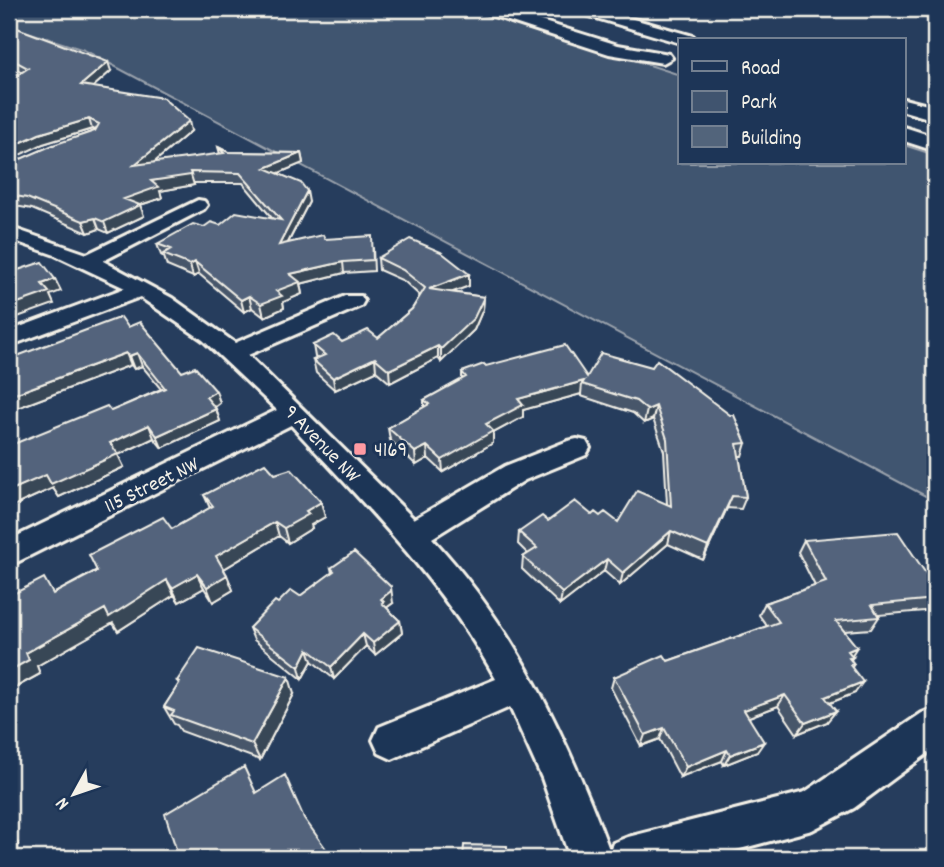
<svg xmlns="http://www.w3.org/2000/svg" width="944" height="867" viewBox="0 0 944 867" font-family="Dekko,sans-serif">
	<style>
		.green { fill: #40546f; stroke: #9aa2ac; stroke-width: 2 }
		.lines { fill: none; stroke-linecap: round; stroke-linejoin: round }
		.minor-casing { stroke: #f4f1e8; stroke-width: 6 }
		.highway-casing { stroke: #f4f1e8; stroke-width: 6 }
		.minor { fill: #1d3557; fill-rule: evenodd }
		.highway { fill: #1d3557; fill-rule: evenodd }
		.wall { fill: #47566a; stroke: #f4f1e8; stroke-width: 2 }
		.shaded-wall { fill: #394656; stroke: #f4f1e8; stroke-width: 2 }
		.building { fill: #52647b; stroke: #f4f1e8; stroke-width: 2 }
		.poi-dot { fill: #ff9aa2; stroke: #1d3557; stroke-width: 2.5 }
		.labels { text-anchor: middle; stroke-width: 6; stroke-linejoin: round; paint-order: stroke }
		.street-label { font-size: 21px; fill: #f4f1e8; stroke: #1d3557 }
		.poi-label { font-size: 21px; fill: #f4f1e8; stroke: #1d3557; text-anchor: start }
	</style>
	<rect width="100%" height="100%" fill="#263d5d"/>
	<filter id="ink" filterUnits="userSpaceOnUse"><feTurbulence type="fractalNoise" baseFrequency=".0143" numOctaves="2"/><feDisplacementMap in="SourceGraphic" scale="14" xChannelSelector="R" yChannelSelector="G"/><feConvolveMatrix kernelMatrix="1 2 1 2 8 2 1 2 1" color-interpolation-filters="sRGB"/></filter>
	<g filter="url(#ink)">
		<path class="green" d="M9 9H478L680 75V163H904V145L935 155V501L84 50 9 26Z"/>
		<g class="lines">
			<g class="minor-casing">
				<path id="minor" d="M9 66 29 78 9 90V80L13 78 9 75Z
					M198 200 204 201 207 205 204 209 103 261 172 298 235 343 345 296H361L364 301 361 306 248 355 414 519 505 466 568 441 577 439 586 441 590 448 586 455 525 480 432 538C516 629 567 737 610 852L613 843 628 837 805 792 922 713 935 708V748L854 808 812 830 706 858H570L542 778 510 707 392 759 379 753 373 740 379 727 496 679C443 582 365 505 291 425L9 566V540L277 410 203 340 140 297 9 346V331L125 288 55 255 9 239V227L87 254Z"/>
			</g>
			<g class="highway-casing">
				<path id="highway" d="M479 9H502L618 45 669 54 672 58 663 63 609 54 481 12Z
					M574 9H598L693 36 696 40H680V43L576 12Z
					M904 99 935 107V120L904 111Z
					M904 127 935 137V151L904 141Z"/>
			</g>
			<use href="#minor" class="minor"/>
			<use href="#highway" class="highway"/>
		</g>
		<path class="wall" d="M9 25 111 71 93 87 191 131 153 163 220 154 218 147 228 152 301 153 303 163 279 173 309 202 288 243 325 239 373 248 374 271 344 273 300 284 302 294 283 302 284 308 264 317 252 308 244 312 199 274 193 277 167 266 164 257 161 255 157 244 204 227 272 218 243 183H193L194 185 160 191 162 198 140 205 144 216 108 233 99 229 88 233 32 209 9 205V164L96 130 92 129 43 144 22 72 9 65Z
			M378 258 469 274V286L452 292 484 297 483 309 474 330 441 362 438 358 390 383 376 371 335 390 316 373 313 360 317 359 315 357 313 345 378 338 412 309 420 296 404 281 379 270Z
			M128 327 182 372 216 391 220 403 215 407 220 421 162 448 154 438 118 455 124 467 59 497 53 488 11 507 17 518 9 522V457L161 389 142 366 134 369 131 365 9 411V359Z
			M486 366 587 377 746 443 742 456H739L746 497 741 509 727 508 703 560 668 544 620 585 604 571 560 605 522 569 523 557 528 554 518 544 519 532 548 521 592 515 600 516 618 522 667 504 664 451 653 419 644 423 633 413 581 396V394L523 410V417L493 433V443L443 472 428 458 416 465 390 440 388 428 424 407V400L462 380V372Z
			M275 474 325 517 311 525 312 528 288 543 279 536 224 569 233 590 213 602 204 588 179 602 174 595 118 631 113 623 37 666 40 674 9 691 55 593 210 508 204 495Z
			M804 540 935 587V585V610L878 615 879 617 871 629 845 631 851 655V660L854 664 852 667 855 693 830 703 827 722 797 734 778 706 749 717 757 752 724 765 722 761 680 777 660 739 641 746 611 688 614 677 668 661 767 626 759 615 765 603 815 586 798 552Z
			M331 568 393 603 386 608 400 621 402 633 375 655 366 646 334 679 312 661 302 679 254 640 249 628 278 603 300 596 332 573Z
			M177 681 294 694 260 760 181 731 177 725 174 724 164 707 179 684Z"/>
		<path class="shaded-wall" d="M108 62 111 71 84 95 81 85Z
			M89 119 92 129 43 144 9 160V148L39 134Z
			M189 121 191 131 138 176 134 165Z
			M301 153 303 163 267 178 265 168Z
			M190 172 194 185 160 191 162 198 140 205 144 216 108 233 104 222 124 199 151 181Z
			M307 191 309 202 281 256 279 245Z
			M95 218 99 229 88 233 83 221Z
			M195 262 199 274 193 277 190 265Z
			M343 262 344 273 300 284 302 294 283 302 284 308 264 317 261 304 276 291 290 274Z
			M469 274V286L429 301V289Z
			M55 279 61 291 50 295 54 304 9 320V306L42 284Z
			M249 296 252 308 244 312 241 300Z
			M484 297 483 309 474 330 441 362V349Z
			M438 346V358L390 383 389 370Z
			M126 353 131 365 9 411V396Z
			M137 353 142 366 134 369 129 356Z
			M375 358 376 371 335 390 333 378Z
			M584 381 582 384 581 394 523 410V417L493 433V443L443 472 442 460 518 399Z
			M216 391 220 403 211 410 206 397Z
			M656 406 653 419 644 423 647 410Z
			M216 409 220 421 162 448 157 436Z
			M149 425 154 438 118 455 124 467 59 497 53 488 11 507 17 518 9 522V491Z
			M427 446 428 458 416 465 415 452Z
			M732 496 727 508 703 560 708 547Z
			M321 502 325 517 311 525 312 528 288 543 284 528 306 511Z
			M275 522 279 536 222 570 216 556Z
			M671 531 668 544 620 585 623 573Z
			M607 559 604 571 560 605 562 593Z
			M197 574 204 588 179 602 172 588Z
			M227 575 233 590 213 602 207 587Z
			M167 580 174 595 118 631 113 623 37 666 40 674 9 691V671L26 653 105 609Z
			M391 587 393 603 385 609 386 614 381 599Z
			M400 621 402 633 375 655 373 643Z
			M363 634 366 646 334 679 331 667Z
			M857 647 850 658 853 657 845 668 848 651Z
			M308 649 312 661 302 679 299 667Z
			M289 677 294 694 260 760 252 744Z
			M863 682 855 693 817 708 825 697Z
			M785 695 778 706 738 721 744 710Z
			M836 711 827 722 797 734 805 723Z
			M664 728 660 739 641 746 645 735Z
			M764 742 757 752 724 765 730 755Z
			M727 750 722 761 680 777 686 767Z
			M9 836 18 843 17 858H9Z"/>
		<path class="building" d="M9 25 108 62 81 85 163 98 189 121 134 165 224 153 218 147 228 152 301 153 265 168 301 183 307 191 279 245 323 235 325 239 372 236 373 260 343 262 290 274 300 282 276 291 282 296 261 304 249 296 241 300 195 262 190 265 163 254 171 249 157 244 193 224 204 227 211 222 220 225 236 212 281 220 240 173 190 172 191 175 151 181 158 187 124 199 140 205 104 222 95 218 83 221 27 198 9 195V164L53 145 95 131 99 124 89 119 39 134 9 148V81L28 68 9 58Z
			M410 239 441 252 469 274 429 289 484 297 474 318 441 349 438 346 389 370 375 358 333 378 313 360 325 355 313 345 334 335 342 342 368 330 378 338 412 309 425 288 403 270 378 258Z
			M42 262 55 279 42 284 49 292 9 306V277H10L9 273Z
			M121 317 128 327 140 322 182 372 195 367 216 391 206 397 216 409 157 436 149 425 110 443 118 454 51 484 46 475 9 491V457L12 456 9 451 13 449 11 445 107 406 111 411 165 388 137 353 129 356 126 353 9 396V359Z
			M565 345 587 377 601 353 652 367 657 360 730 415H734L746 443 737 444 746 497 732 496 708 547 671 531 623 573 607 559 562 593 523 557 537 548 519 532 542 516 548 521 575 501 592 515 595 512 600 516 605 512 618 522 637 491 671 506 667 439 656 406 647 410 636 401 582 384 584 381 518 399 523 405 486 424 493 431 442 460 427 446 415 452 388 428 429 404 424 400 466 377 462 372 484 364 486 366Z
			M265 463 275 474 291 469 321 502 306 511 309 514 284 528 275 522 216 556 227 575 207 587 197 574 172 588 167 580 109 617 105 609 26 653 29 660 9 671V596L44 578 53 594 97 571 89 555 163 517 172 529 213 506 204 495Z
			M898 532 935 587V599L872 605 879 617 836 621 857 647 848 651 853 657 849 658 854 664 850 665 863 682 825 697 836 711 805 723 785 695 744 710 764 742 730 755 727 750 686 767 664 728 645 735 614 677 664 655 668 661 779 622 765 603 826 582 804 540Z
			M354 552 391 587V591L381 599 384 602 382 603 400 621 373 643 363 634 331 667 308 649 299 667 249 628 275 601 278 603 291 590 300 596 334 571 331 568Z
			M199 648 289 677 252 744 171 715 174 711 164 707 180 682 177 681Z
			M244 767 256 793 285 775 304 818 331 856 329 858H179L165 814Z
			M464 845 507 846 508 858H463Z"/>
	</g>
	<rect class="poi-dot" x="353" y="442" width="14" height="14" rx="3.5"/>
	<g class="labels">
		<g class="street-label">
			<text transform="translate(323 443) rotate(46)" y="7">9 Avenue NW</text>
			<text transform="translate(151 484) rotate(-26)" y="7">115 Street NW</text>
		</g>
		<g class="poi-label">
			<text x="374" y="456">4169</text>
		</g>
	</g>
	<rect width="944" height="867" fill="none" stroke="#1d3557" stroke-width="35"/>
	<rect x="18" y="18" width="909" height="832" fill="none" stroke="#f4f1e8" stroke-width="2.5" filter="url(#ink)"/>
	<rect x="678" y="38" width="228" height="126" fill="#1d3557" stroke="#738091" stroke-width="2"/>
	<rect x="692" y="61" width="35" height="10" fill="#1d3557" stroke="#738091" stroke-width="2"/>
	<text x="741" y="74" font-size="21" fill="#f4f1e8">Road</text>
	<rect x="692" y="91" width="35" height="21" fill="#40546f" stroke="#738091" stroke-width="2"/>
	<text x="741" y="108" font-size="21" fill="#f4f1e8">Park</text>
	<rect x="692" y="126" width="35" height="21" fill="#52647b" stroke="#738091" stroke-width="2"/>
	<text x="741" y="144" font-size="21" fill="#f4f1e8">Building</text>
	<g transform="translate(74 794) rotate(230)" stroke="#1d3557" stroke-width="5" paint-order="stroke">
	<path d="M0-5L12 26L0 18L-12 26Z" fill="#f4f1e8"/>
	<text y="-10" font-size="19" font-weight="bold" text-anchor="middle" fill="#f4f1e8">N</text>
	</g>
</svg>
